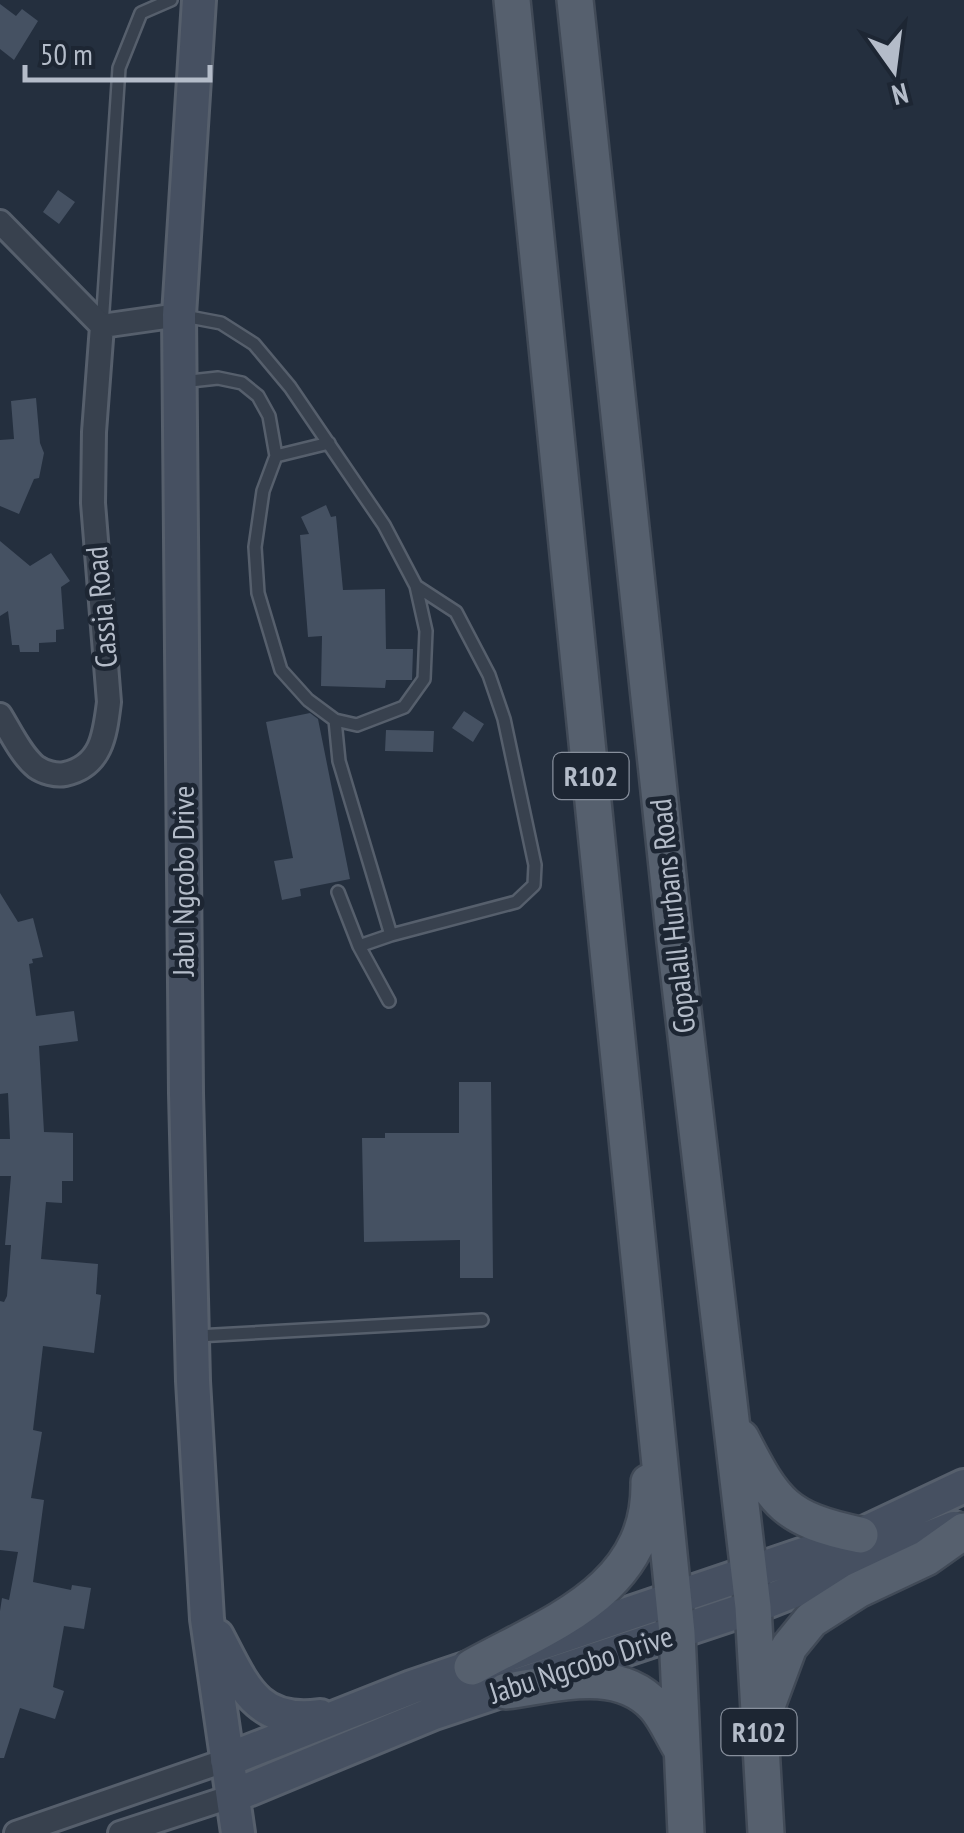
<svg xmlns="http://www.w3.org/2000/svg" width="964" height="1833" viewBox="0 0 964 1833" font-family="'PT Sans Narrow',sans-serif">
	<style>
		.building { fill: #455162 }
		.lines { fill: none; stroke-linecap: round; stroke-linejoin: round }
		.lane-casing { stroke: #565f6c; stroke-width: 16 }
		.street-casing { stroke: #565f6c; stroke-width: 28 }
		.secondary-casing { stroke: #565f6c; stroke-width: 38 }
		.primary-casing { stroke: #414a57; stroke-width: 40 }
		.lane { stroke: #38414e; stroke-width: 11 }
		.street { stroke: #38414e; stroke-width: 22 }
		.secondary { stroke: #465061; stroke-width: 32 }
		.primary { stroke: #56606e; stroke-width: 35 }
		.labels { text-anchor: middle; stroke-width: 9; stroke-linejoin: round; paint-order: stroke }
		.shield { fill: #1d2633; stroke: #878f9c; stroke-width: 2.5 }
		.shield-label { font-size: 28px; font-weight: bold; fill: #b4bcc9 }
		.street-label { font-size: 30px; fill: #b4bcc9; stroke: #1d2633 }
	</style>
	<rect width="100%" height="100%" fill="#242f3e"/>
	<path class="building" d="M0 4 16 16 22 9 38 21 14 60 0 49Z
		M58 190 75 202 59 224 43 212Z
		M36 398 40 443 44 453 39 478 34 479 19 514 0 506V440L14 439 11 401Z
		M326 505 331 517 336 516 343 590 385 589 386 649H413L412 680H386L385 688 321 686 322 636 308 637 300 535 309 534 301 517Z
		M0 541 30 566 51 553 70 581 61 587 64 629 56 630V642L39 643V652H20L19 645H12L8 611 0 616Z
		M464 711 484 724 473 742 452 728Z
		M310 713 318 719 350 879 300 889 301 896 282 900 274 861 293 858 266 722Z
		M386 730 434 731 433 752 385 751Z
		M0 893 18 922 33 918 43 957 32 959 33 963 29 964 36 1016 74 1011 78 1041 39 1046 44 1132 73 1133V1181H62V1203L46 1202 41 1259 98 1264 96 1294 101 1295 94 1353 43 1346 33 1430 42 1432 31 1498 44 1500 33 1582 71 1590 72 1585 91 1588 84 1629 64 1626 53 1687 64 1691 55 1719 20 1708 4 1758H0V1611L2 1598 9 1600 18 1552 0 1550V1301L4 1302 7 1296 11 1245H5L11 1176H0V1139H10L8 1093 0 1094Z
		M459 1082H491L493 1278H460V1240L364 1242 362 1138H385V1133H459Z"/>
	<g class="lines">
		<g class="lane-casing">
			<path id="lane" d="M102 326 119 68 141 13 171 0
				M181 382 218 378 242 383 258 396 269 416 276 456 263 491 255 547 258 593 281 670 308 700 335 720 357 725 404 707 424 679 426 631 416 586 384 525 290 387 254 344 221 323 184 316
				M276 456 329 443
				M335 720 339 761 391 935 516 902 534 885 535 865 504 719 489 675 456 612 416 586
				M338 892 359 946 389 1001
				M359 946 391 935
				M197 1336 482 1320"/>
		</g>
		<g class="street-casing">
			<path id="street" d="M0 222 102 326
				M102 326 179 315
				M0 715C10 731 21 755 36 767 43 772 56 776 65 774 102 766 105 734 109 702L93 503 94 432 102 326
				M16 1833 227 1760
				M120 1833 233 1796"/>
		</g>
		<g class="secondary-casing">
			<path id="secondary" d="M199 0 179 315 186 1093 193 1381 207 1619 238 1833
				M217 1636C243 1685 256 1725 320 1716
				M227 1760 412 1687 860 1535 964 1486
				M233 1796 434 1713 753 1607 954 1528"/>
		</g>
		<g class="primary-casing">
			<path id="primary" d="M512 0 677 1633 686 1833
				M575 0 675 942 753 1607 766 1833
				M741 1438C775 1504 785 1519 860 1535
				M472 1667C551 1623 651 1590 649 1482
				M506 1691C555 1685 617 1664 655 1706 665 1717 672 1734 680 1747
				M764 1714 789 1647 811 1620 858 1590 926 1558 964 1531"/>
		</g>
		<use href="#lane" class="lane"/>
		<use href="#street" class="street"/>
		<use href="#secondary" class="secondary"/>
		<use href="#primary" class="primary"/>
	</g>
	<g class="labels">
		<g class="shield">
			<rect x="553.5" y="753" width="75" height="46" rx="8"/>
			<rect x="721.5" y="1709" width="75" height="46" rx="8"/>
		</g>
		<g class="shield-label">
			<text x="591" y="786">R102</text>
			<text x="759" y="1742">R102</text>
		</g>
		<g class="street-label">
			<text transform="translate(102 607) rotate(-95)" y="10">Cassia Road</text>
			<text transform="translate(184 881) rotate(-90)" y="10">Jabu Ngcobo Drive</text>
			<text transform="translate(673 916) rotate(-96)" y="10">Gopalall Hurbans Road</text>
			<text transform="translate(581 1665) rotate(-18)" y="10">Jabu Ngcobo Drive</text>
		</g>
	</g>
	<g transform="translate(894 70) rotate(166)" stroke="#1d2633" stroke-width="8" paint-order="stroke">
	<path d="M0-8L18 38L0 25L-18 38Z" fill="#b4bcc9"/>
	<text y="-15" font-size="28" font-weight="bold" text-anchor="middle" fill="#b4bcc9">N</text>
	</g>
	<path d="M25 65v15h185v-15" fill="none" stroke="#b4bcc9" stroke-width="5"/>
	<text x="40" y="65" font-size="30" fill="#b4bcc9" stroke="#1d2633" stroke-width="8" paint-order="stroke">50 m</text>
</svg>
